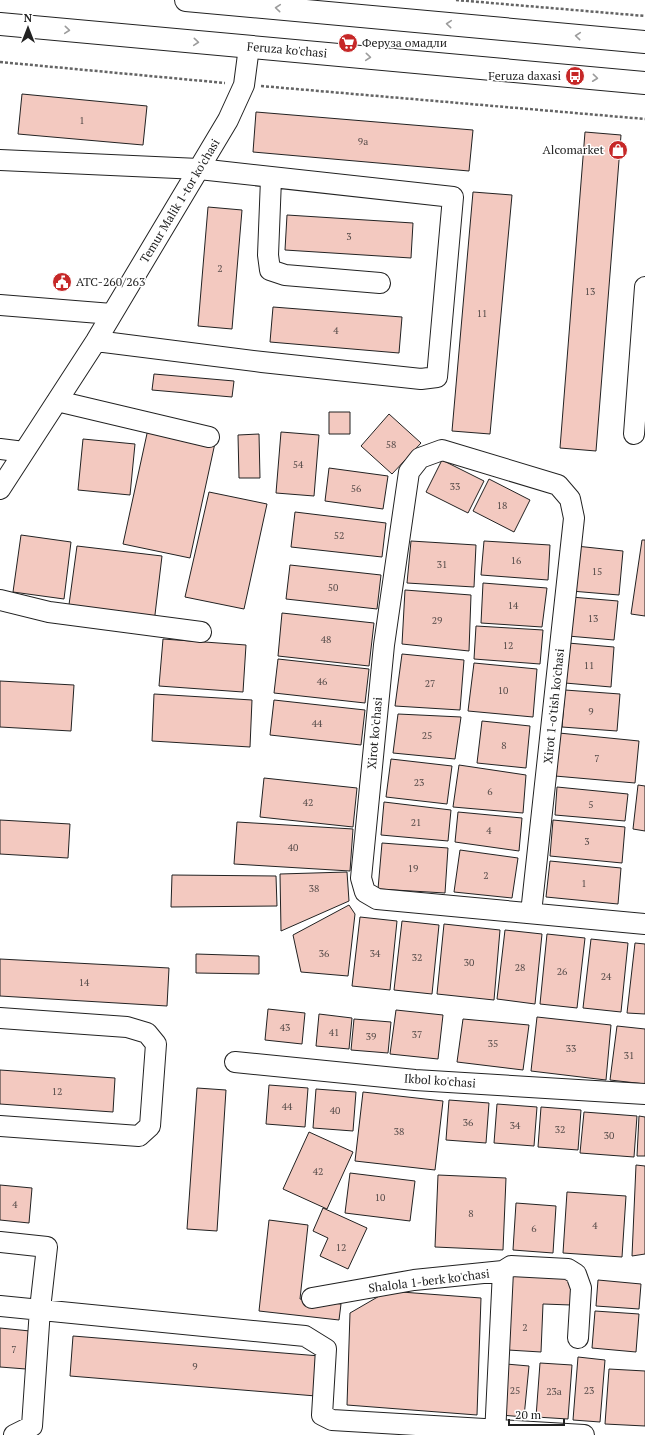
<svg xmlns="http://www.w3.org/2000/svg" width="645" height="1435" viewBox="0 0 645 1435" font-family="'PT Serif',serif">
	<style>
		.building { fill: #f3c9c0; stroke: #222 }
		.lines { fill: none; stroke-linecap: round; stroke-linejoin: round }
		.minor-casing { stroke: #222; stroke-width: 22 }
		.major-casing { stroke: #222; stroke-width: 24 }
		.path { stroke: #646464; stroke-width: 2.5; stroke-dasharray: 3 2; stroke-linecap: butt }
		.minor { stroke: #fff; stroke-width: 20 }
		.major { stroke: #fff; stroke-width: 22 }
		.oneway { stroke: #9c9c9c }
		.labels { text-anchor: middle; stroke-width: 3; stroke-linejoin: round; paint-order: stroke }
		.number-label { font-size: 10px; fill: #564c4a }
		.poi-label { font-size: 12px; fill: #222; stroke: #fff; text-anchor: start }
		.street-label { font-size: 12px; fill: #222; stroke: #fff }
	</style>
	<rect width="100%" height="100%" fill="#fff"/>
	<path class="building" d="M22 94 147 106 143 145 18 134Z
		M256 112 473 130 469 171 253 152Z
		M585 132 621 135 596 451 560 448Z
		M473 192 512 195 490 434 452 431Z
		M208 207 242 210 232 329 198 326Z
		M287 215 413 223 411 258 285 250Z
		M273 307 402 317 399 353 270 342Z
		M154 374 234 381 232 397 152 390Z
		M329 412H350V434H329Z
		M389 414 421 443 392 474 361 446Z
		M148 429 215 443 190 558 123 544Z
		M281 432 319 435 314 496 276 493Z
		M259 434 260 478H239L238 435Z
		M83 439 135 444 130 495 78 490Z
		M442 460 484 481 468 513 426 492Z
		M329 468 388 476 383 509 325 501Z
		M489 479 530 500 514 532 473 511Z
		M209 492 267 504 244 609 185 597Z
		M295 512 386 523 382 557 291 547Z
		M21 535 71 542 64 599 13 592Z
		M642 540H645V616L631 614Z
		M411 541 476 545 474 587 407 583Z
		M484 541 550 545 548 580 481 575Z
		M77 546 162 556 154 623 68 612Z
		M576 546 623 551 619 595 571 591Z
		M290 565 381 575 377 609 286 599Z
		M483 583 547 588 542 627 481 623Z
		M405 590 471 595 469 651 402 644Z
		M571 597 618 601 614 640 568 636Z
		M282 613 374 623 369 666 278 656Z
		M476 626 543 630 540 664 474 659Z
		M163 639 246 645 243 692 159 686Z
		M568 643 614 647 611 687 565 683Z
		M402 654 464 660 460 710 395 706Z
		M278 659 369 669 365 703 274 693Z
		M474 663 537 669 533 717 468 711Z
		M0 681 74 685 71 731 0 727Z
		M565 690 620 694 617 731 562 727Z
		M154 694 252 700 250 747 152 741Z
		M274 700 365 710 361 745 270 735Z
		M398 714 461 717 455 759 393 753Z
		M482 721 530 726 526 768 477 763Z
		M559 733 639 741 635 783 555 776Z
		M391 759 452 766 447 804 386 797Z
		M459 765 526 775 523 813 453 807Z
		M264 778 357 788 353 827 260 817Z
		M638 785 645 786V831L633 829Z
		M557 787 628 794 625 821 555 815Z
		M384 802 451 810 448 841 381 835Z
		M458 812 522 818 519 851 455 842Z
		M0 820 70 824 68 858 0 854Z
		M553 820 625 827 622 863 550 856Z
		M237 822 353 829 350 871 234 864Z
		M382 843 448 848 445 893 378 889Z
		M460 850 518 858 512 898 454 892Z
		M550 861 621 868 618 904 546 897Z
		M347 872 349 901 281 931 280 874Z
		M172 875 276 876 277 906 171 907Z
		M349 905 355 914 348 976 301 972 293 935Z
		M360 917 397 921 390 990 352 986Z
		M402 921 439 925 432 994 394 990Z
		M444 924 500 930 494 1000 437 994Z
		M505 930 542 934 535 1004 497 999Z
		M547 934 585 938 577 1008 540 1004Z
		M591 939 628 943 621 1012 583 1008Z
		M635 943 645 944V1014L627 1013Z
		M196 954 259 956V974L196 973Z
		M0 959 169 968 167 1006 0 996Z
		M268 1009 305 1013 302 1044 265 1040Z
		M396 1010 443 1015 438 1059 390 1054Z
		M319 1014 352 1018 349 1049 316 1046Z
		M537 1017 611 1025 606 1080 531 1071Z
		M354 1019 391 1022 388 1053 351 1050Z
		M463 1019 529 1025 523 1070 457 1062Z
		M617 1026 645 1029V1084L610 1080Z
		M0 1070 115 1078 113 1112 0 1104Z
		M269 1085 308 1088 305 1127 266 1124Z
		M197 1088 226 1090 217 1231 187 1229Z
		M316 1089 356 1092 353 1131 313 1128Z
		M363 1092 443 1101 435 1170 355 1161Z
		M449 1100 489 1103 486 1143 446 1140Z
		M497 1104 537 1107 534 1146 494 1143Z
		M541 1107 581 1110 578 1150 538 1147Z
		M584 1112 637 1116 634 1157 580 1153Z
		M639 1116 645 1117V1156H637Z
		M309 1132 353 1152 327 1209 283 1189Z
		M636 1165 645 1166V1254L632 1256Z
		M350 1173 415 1181 410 1221 345 1213Z
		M438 1175 506 1178 503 1250 435 1247Z
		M0 1185 32 1188 29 1223 0 1220Z
		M567 1192 626 1196 622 1257 563 1253Z
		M516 1203 556 1206 553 1253 513 1250Z
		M323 1208 367 1228 348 1269 320 1256 328 1238 313 1231Z
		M269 1220 308 1225 300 1299 341 1304 339 1320 259 1311Z
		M511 1275 572 1277 571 1305 543 1304 541 1352 508 1350Z
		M598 1280 641 1284 639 1309 596 1306Z
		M388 1291 481 1298 477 1415 347 1405 350 1313Z
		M595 1311 639 1314 636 1352 592 1348Z
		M0 1328 30 1331 26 1369 0 1367Z
		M73 1336 320 1356 316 1396 70 1376Z
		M578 1357 605 1360 600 1422 573 1420Z
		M540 1363 572 1365 568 1419 536 1417Z
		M506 1364 529 1366 524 1417 501 1415Z
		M609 1369 645 1371V1426L605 1424Z"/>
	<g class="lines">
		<g class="minor-casing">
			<path id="minor" d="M0 160 199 169 453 197 437 377 421 379 262 362 96 341
				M271 179 268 255 270 270 285 275 380 283
				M0 305 112 314
				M57 401 209 437
				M634 434 645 287
				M0 449 24 452
				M0 489 96 341 228 120 244 85 249 47
				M0 600 49 612 201 632
				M531 913 574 518 570 499 558 485 442 450 420 458 409 472 384 645 361 878 365 892 377 899 645 924
				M0 1018 127 1027 147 1033 156 1044 150 1126 139 1136 0 1126
				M235 1062 415 1080 645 1094
				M0 1242 47 1247 40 1309 32 1426 14 1435
				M503 1271 511 1266 568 1269 576 1274 581 1288 578 1338
				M312 1298 414 1280 503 1271 495 1435
				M0 1306 305 1336 326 1349 322 1415 332 1420 584 1435"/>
		</g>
		<g class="major-casing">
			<path id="major" d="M186 0 645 42
				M0 24 645 83"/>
		</g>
		<path class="path" d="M456 0 645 16
			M0 62 225 83
			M261 86 645 119"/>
		<use href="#minor" class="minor"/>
		<use href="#major" class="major"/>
	</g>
	<defs><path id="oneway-chevron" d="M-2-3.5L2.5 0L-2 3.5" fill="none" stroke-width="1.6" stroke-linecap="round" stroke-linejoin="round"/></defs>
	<g class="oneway">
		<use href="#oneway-chevron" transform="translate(278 8) rotate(-175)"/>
		<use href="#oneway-chevron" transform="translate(449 24) rotate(-175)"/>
		<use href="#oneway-chevron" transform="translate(67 30) rotate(5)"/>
		<use href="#oneway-chevron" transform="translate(578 36) rotate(-175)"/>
		<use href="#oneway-chevron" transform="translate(196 42) rotate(5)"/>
		<use href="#oneway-chevron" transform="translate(368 57) rotate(5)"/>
		<use href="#oneway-chevron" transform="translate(595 78) rotate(6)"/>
	</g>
	<defs>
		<g id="supermarket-disc" transform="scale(1)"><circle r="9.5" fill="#c62828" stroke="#fff"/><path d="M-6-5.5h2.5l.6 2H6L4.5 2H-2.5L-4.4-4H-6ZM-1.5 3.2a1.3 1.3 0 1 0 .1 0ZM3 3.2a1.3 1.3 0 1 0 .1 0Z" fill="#fff"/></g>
		<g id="bus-disc" transform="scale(1)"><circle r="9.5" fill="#c62828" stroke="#fff"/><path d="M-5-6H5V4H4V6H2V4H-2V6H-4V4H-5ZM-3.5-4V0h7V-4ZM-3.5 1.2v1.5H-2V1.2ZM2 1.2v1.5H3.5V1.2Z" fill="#fff"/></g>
		<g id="shop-disc" transform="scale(1)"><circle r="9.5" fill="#c62828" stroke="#fff"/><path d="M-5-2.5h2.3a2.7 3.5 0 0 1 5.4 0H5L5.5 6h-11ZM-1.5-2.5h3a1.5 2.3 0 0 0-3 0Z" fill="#fff"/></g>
		<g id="civic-disc" transform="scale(1)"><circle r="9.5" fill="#c62828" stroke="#fff"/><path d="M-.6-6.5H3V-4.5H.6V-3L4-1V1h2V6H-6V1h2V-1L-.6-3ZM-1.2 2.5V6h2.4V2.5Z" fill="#fff"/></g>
	</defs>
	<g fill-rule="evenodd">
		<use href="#supermarket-disc" x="348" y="43"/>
		<use href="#bus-disc" x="575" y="76"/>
		<use href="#shop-disc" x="618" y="150"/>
		<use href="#civic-disc" x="62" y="282"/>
	</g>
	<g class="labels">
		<g class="number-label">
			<text x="82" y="124">1</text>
			<text x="363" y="145">9a</text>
			<text x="349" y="240">3</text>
			<text x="220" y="272">2</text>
			<text x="590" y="295">13</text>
			<text x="482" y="317">11</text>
			<text x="336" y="334">4</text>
			<text x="391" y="448">58</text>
			<text x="298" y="468">54</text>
			<text x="455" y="490">33</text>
			<text x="356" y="492">56</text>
			<text x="502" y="509">18</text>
			<text x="339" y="539">52</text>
			<text x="516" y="564">16</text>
			<text x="442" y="568">31</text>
			<text x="597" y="575">15</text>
			<text x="333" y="591">50</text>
			<text x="513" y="609">14</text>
			<text x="593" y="622">13</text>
			<text x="437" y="624">29</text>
			<text x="326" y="643">48</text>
			<text x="508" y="649">12</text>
			<text x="589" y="669">11</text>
			<text x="322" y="685">46</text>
			<text x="430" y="687">27</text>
			<text x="503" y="694">10</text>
			<text x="591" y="715">9</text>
			<text x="317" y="727">44</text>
			<text x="427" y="739">25</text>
			<text x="504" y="749">8</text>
			<text x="597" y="762">7</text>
			<text x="419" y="786">23</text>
			<text x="490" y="795">6</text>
			<text x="308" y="806">42</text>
			<text x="591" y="808">5</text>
			<text x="416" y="826">21</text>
			<text x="489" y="834">4</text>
			<text x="587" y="845">3</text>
			<text x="293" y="851">40</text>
			<text x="413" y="872">19</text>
			<text x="486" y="879">2</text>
			<text x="584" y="887">1</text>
			<text x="314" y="892">38</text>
			<text x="324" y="957">36</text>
			<text x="375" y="957">34</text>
			<text x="417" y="961">32</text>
			<text x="469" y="966">30</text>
			<text x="520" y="971">28</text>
			<text x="562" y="975">26</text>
			<text x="606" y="980">24</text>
			<text x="84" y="986">14</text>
			<text x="285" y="1031">43</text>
			<text x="334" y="1036">41</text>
			<text x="417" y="1038">37</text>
			<text x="371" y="1040">39</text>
			<text x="493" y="1047">35</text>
			<text x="571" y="1052">33</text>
			<text x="629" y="1059">31</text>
			<text x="57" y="1095">12</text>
			<text x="287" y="1110">44</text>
			<text x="335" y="1114">40</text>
			<text x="468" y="1126">36</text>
			<text x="515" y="1129">34</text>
			<text x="560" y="1133">32</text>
			<text x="399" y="1135">38</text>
			<text x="609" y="1139">30</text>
			<text x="318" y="1175">42</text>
			<text x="380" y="1201">10</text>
			<text x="15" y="1208">4</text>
			<text x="471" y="1217">8</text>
			<text x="595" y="1229">4</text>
			<text x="534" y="1232">6</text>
			<text x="341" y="1251">12</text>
			<text x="525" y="1331">2</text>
			<text x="14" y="1353">7</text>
			<text x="195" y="1370">9</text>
			<text x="515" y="1394">25</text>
			<text x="589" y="1394">23</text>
			<text x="554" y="1395">23a</text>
		</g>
		<g class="poi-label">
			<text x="362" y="47">Феруза омадли</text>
			<text x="561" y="80" text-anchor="end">Feruza daxasi</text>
			<text x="604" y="154" text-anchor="end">Alcomarket</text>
			<text x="76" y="286">АТС-260/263</text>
		</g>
		<g class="street-label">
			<text transform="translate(287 50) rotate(5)" y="4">Feruza ko'chasi</text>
			<text transform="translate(180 201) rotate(-59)" y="4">Temur Malik 1-tor ko'chasi</text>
			<text transform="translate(554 706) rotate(-84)" y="4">Xirot 1-o'tish ko'chasi</text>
			<text transform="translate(375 733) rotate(-85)" y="4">Xirot ko'chasi</text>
			<text transform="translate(440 1081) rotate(4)" y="4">Ikbol ko'chasi</text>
			<text transform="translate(429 1281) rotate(-7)" y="4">Shalola 1-berk ko'chasi</text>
		</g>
	</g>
	<g transform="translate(28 28)" stroke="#ffffff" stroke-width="3" paint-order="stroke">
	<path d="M0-3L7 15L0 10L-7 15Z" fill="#222222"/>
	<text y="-6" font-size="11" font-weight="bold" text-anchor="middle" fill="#222222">N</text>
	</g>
	<path d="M509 1419v6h55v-6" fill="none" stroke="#222222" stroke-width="2"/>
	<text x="515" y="1419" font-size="12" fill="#222222" stroke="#ffffff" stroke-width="3" paint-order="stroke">20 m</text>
</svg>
